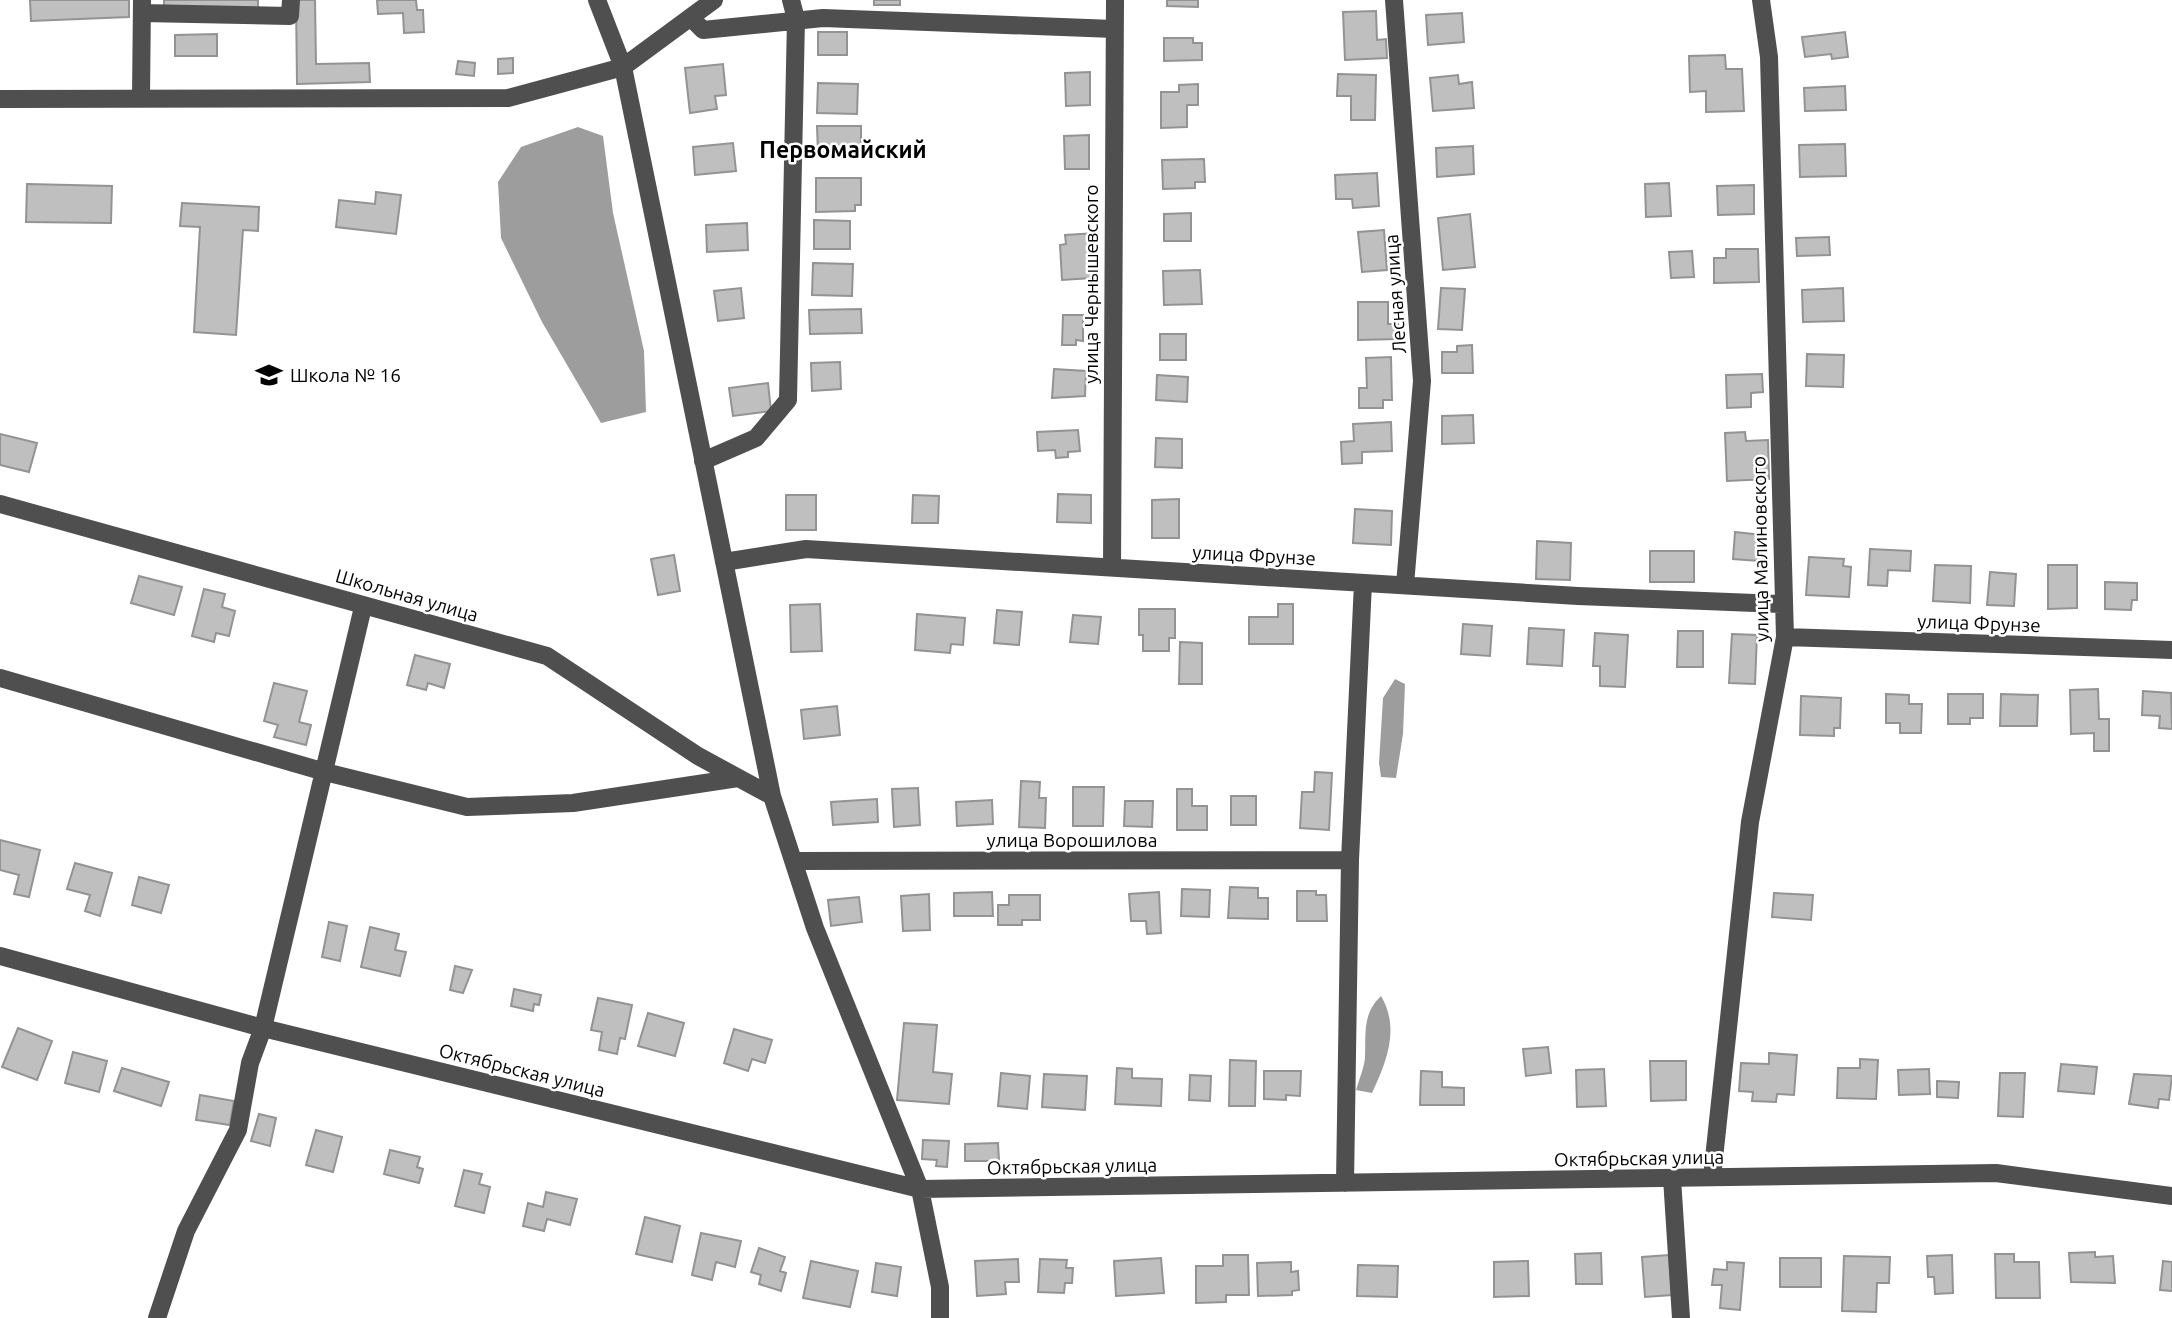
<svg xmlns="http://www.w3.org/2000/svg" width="2172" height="1318" viewBox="0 0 2172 1318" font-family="Ubuntu,sans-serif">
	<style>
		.water { fill: #9d9d9d }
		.building { fill: #bfbfbf; stroke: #939393; stroke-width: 2 }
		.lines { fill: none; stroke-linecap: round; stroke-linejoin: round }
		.minor { stroke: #4f4f4f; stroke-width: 18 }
		.labels { text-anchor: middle; stroke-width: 5; stroke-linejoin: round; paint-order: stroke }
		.street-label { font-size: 19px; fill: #000; stroke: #fff }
		.poi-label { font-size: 19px; fill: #000; stroke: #fff; text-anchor: start }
		.quarter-label { font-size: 23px; font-weight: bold; fill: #000; stroke: #fff }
	</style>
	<rect width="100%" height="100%" fill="#fff"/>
	<path class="water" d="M578 127 603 136 613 213 644 351 646 412 601 423 542 322 501 238 498 182 521 147Z
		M1395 679 1405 684 1403 734 1396 778 1381 777 1379 763 1383 698Z
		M1381 996C1400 1028 1387 1061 1372 1093L1356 1090C1359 1080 1364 1068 1365 1058 1366 1034 1362 1014 1381 996Z"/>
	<path class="building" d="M30 0H129V17L31 21Z
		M164 0H258V10L164 7Z
		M296 0H315L316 64 369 63 370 82 297 84Z
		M377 0H416L417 10H423L424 32 404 33 403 13 378 14Z
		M874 0H900V5H874Z
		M1167 0H1198V7L1167 6Z
		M1376 11 1377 40 1386 39 1387 58 1345 60 1343 12Z
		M1462 13 1464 42 1428 45 1426 15Z
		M818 32H847V55H818Z
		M1845 32 1848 57 1832 59 1831 54 1805 57 1802 37Z
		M217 34V56H175V35Z
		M1164 38H1193V43H1202V60L1164 61Z
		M1725 55 1726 69H1742L1744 111 1706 112V91L1690 92 1689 56Z
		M513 58V73L498 74V59Z
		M458 61 475 63 474 76 456 74Z
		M723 64 726 95 715 96 717 109 690 113 685 68Z
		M1090 72V105L1066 106 1065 73Z
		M1338 74 1376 75 1375 120H1351V96H1337Z
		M1458 75 1459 84 1472 82 1474 108 1433 111 1430 78Z
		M818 83 858 84 857 114 817 113Z
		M1198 84V105H1187V127L1161 128V92H1179V85Z
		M1845 86 1846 110 1805 111 1804 88Z
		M817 126H861V153H818Z
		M1089 135V169H1065L1064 136Z
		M733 143 736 171 695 175 693 147Z
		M1845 144 1846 176 1800 177 1799 145Z
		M1473 146 1474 174 1437 177 1436 148Z
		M1204 159 1205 182H1195V188L1163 189 1162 160Z
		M1377 173 1379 206 1353 208 1352 199H1336L1335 175Z
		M816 178H861V205H855V211L816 212Z
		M1669 183 1671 216 1646 217 1645 184Z
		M27 184 112 186 111 223 26 222Z
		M1754 185V214L1718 215 1717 186Z
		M376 192 401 195 396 234 336 227 339 200 375 204Z
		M182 203 259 207 258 231 243 230 236 335 194 332 200 227 180 226Z
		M1191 213V241H1164V214Z
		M1470 214 1475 267 1443 270 1438 218Z
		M814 220 850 221V249H814Z
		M747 223 748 250 707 252 706 225Z
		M1384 230 1387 270 1362 272 1358 232Z
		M1097 233 1098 247H1091L1092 278 1062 280 1060 245 1066 244 1065 235Z
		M1829 237 1830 255 1797 256 1796 238Z
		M1726 249H1758L1759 282 1714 283V258H1726Z
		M1692 251 1694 277 1671 278 1669 252Z
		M813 263 853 264 852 296 812 295Z
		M1200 270 1202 304 1164 305 1163 271Z
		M741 288 744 318 718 321 714 291Z
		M1441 288 1465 289 1462 330 1438 329Z
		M1843 288 1844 321 1803 322 1802 290Z
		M1358 302H1388V324H1398V339L1358 340Z
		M861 309 862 333 810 334 809 310Z
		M1063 315H1083V341L1076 340V345H1062Z
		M1160 334H1186V360H1160Z
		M1472 345 1473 373H1442V352H1457V346Z
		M1807 354 1844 355 1843 387 1806 386Z
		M1391 357 1392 400H1383V408H1359V388H1367L1366 358Z
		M840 362 841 389 812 391 811 363Z
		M1054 369 1086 371 1085 396 1052 398Z
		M1762 374 1763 392 1751 393V407L1727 408 1726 375Z
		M1157 375 1188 377 1187 402 1156 400Z
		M768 383 771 411 733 416 729 388Z
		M1473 415 1474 443 1442 444V416Z
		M1391 422 1392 451 1362 452V463L1342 464 1341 442 1354 441 1353 424Z
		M1078 430 1080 451 1068 452V457L1056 458 1055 450 1038 451 1037 432Z
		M1745 432 1746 441 1768 440 1769 479 1727 481 1725 433Z
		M0 434 37 443 29 472 0 465Z
		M1156 438 1182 439V468L1155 467Z
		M1058 494 1091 495V523L1057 522Z
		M786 495H816V530H786Z
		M913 495 939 496 938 523H912Z
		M1179 499V538H1152V500Z
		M1355 509 1392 511 1391 545 1353 543Z
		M1735 532 1762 535 1759 561 1733 559Z
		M1537 541 1571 543 1570 580 1536 579Z
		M1870 549 1911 551 1910 571 1888 570 1887 586 1868 585Z
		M1650 551H1694V582H1650Z
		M674 555 680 591 658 595 651 559Z
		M1809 557 1844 559 1843 566 1851 567 1849 597 1806 595Z
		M1935 565 1971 566 1970 603 1933 601Z
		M2048 565H2077V608L2048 609Z
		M1990 572 2016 574 2014 606 1987 605Z
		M139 576 182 587 174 615 131 603Z
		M2105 582 2137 583V600H2132L2131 610 2105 609Z
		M204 589 225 594 222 607 235 611 229 636 216 633 214 642 192 636Z
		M820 604 822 651 791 652 790 605Z
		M1278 604H1293V644H1249V617H1278Z
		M1139 609H1175V638H1169V651H1143V635H1139Z
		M997 610 1022 612 1019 645 994 643Z
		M917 614 965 618 963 645 951 644 950 653 915 650Z
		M1073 615 1101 617 1098 644 1070 642Z
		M1463 624 1492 626 1490 656 1461 654Z
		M1529 628 1564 630 1562 666 1527 664Z
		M1678 631H1703V667H1677Z
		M1595 633 1628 635 1625 687 1600 686V666H1593Z
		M1732 634 1757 635 1755 684 1729 683Z
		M1180 642 1202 643V684H1179Z
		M415 655 450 664 444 688 428 683 426 690 407 685Z
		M274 683 307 691 299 722 311 725 306 745 274 737 278 725 264 721Z
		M2098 689 2099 719H2109V751H2094V733L2071 734 2070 690Z
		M2143 691 2171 693 2172 729 2159 728 2160 716 2142 715Z
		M1886 694 1909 695V704H1922L1921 733H1900V723H1886Z
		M1948 694H1983V718H1970V724H1948Z
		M2001 694 2038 695 2037 726H2000Z
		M1801 696 1841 698 1840 728H1834V736L1800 735Z
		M837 706 840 735 804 739 801 710Z
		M1315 772 1332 773 1329 830 1300 828 1302 792H1314Z
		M1021 781 1040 782 1039 798H1046L1045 828 1019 827Z
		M1073 787H1104L1103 826H1073Z
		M918 788 920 825 894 827 892 789Z
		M1177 789H1192V806H1207V830H1177Z
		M1231 796H1256V825H1231Z
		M877 799 878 822 833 825 831 802Z
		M992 800 993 824 957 826 956 802Z
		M1125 801H1153L1152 827 1124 826Z
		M0 840 40 850 29 897 14 894 19 875 0 870Z
		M75 863 112 873 100 916 85 911 90 895 67 889Z
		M139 877 169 885 161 913 132 905Z
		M1230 887 1258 888V898H1268V919L1228 918Z
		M1182 889 1210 890 1209 917 1181 916Z
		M1297 891H1316V895H1326L1327 921H1297Z
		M992 892 993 916H954V893Z
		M1159 892 1161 933 1147 934 1146 921H1131L1129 894Z
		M1774 893 1813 895 1811 920 1772 917Z
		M929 894 930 930 903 931 901 896Z
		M1009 895H1040V920H1022V925H998V905H1009Z
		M859 897 862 922 831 926 828 900Z
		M329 922 347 926 340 961 322 957Z
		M370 927 399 934 395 950 406 952 400 976 361 967Z
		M455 966 472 970 463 993 450 990Z
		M514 989 541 995 539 1005 534 1004 533 1011 511 1006Z
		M598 998 632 1005 625 1039 620 1038 617 1054 599 1050 602 1032 591 1030Z
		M648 1013 684 1023 675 1056 638 1046Z
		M904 1023 937 1025 933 1072 952 1074 949 1104 897 1100Z
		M18 1028 52 1041 37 1080 2 1067Z
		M734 1029 772 1040 765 1063 752 1059 748 1071 724 1063Z
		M1548 1047 1551 1073 1526 1076 1523 1049Z
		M73 1052 107 1061 99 1092 65 1083Z
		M1769 1053 1797 1055 1794 1095 1777 1094 1776 1102 1752 1101 1753 1092 1739 1091 1741 1063 1769 1064Z
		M1860 1059 1878 1060 1876 1099 1837 1098 1838 1068H1860Z
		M1230 1060 1256 1061 1255 1106H1229Z
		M1650 1061H1686V1100L1651 1101Z
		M2061 1064 2097 1067 2094 1094 2058 1091Z
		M122 1068 169 1082 161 1106 114 1091Z
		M1117 1068 1132 1069V1078L1162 1079 1161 1106 1115 1104Z
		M1604 1069 1606 1106 1577 1107 1576 1070Z
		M1929 1069 1930 1094 1899 1095 1898 1070Z
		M1264 1071H1301L1300 1096 1286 1095V1100L1264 1099Z
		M1421 1071 1442 1072V1087L1464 1088V1105H1420Z
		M1001 1073 1030 1076 1027 1109 998 1106Z
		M2000 1073H2025L2023 1117 1998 1116Z
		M1044 1074 1087 1076 1085 1110 1042 1107Z
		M2134 1074 2172 1076 2169 1100 2159 1099 2158 1108 2129 1104Z
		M1190 1075 1211 1076 1210 1101 1189 1100Z
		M1937 1081 1959 1082 1958 1098 1937 1097Z
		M200 1095 234 1101 230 1125 196 1120Z
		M259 1114 276 1118 270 1146 251 1141Z
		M316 1130 342 1137 333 1172 306 1165Z
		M923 1140 949 1141 947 1167 936 1166 937 1160 922 1159Z
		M998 1143 999 1161H965V1144Z
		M390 1150 420 1157 417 1167 423 1169 419 1183 384 1174Z
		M464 1170 482 1174 479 1184 490 1187 484 1213 455 1206Z
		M546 1192 577 1199 570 1225 547 1219 544 1231 523 1226 528 1203 543 1207Z
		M645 1217 680 1226 672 1262 636 1254Z
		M701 1233 741 1241 735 1267 716 1262 712 1280 692 1275Z
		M759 1248 785 1257 780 1271 786 1273 781 1291 759 1284 761 1275 751 1272Z
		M2095 1252V1257L2113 1256 2115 1283 2071 1282 2069 1253Z
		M1601 1253 1602 1284H1576L1575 1254Z
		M1995 1254H2014V1262H2039L2040 1298H1996Z
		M1223 1255H1248L1249 1295H1226V1302L1196 1303V1266H1223Z
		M1669 1255 1672 1295 1645 1297 1642 1257Z
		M1952 1255 1953 1293 1935 1294 1934 1277H1928L1927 1256Z
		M1844 1256 1890 1257 1889 1283H1877L1876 1312 1842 1311Z
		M1161 1258 1164 1293 1116 1296 1114 1261Z
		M1780 1258H1821V1287H1780Z
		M1018 1259 1019 1282H1005L1006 1294 977 1296 975 1261Z
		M1040 1259 1067 1260 1066 1268H1073L1072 1283H1065L1064 1293 1038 1292Z
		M811 1261 858 1271 850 1307 803 1298Z
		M1528 1261 1529 1296 1494 1297V1262Z
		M2163 1261 2172 1262V1291L2160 1290Z
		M1291 1262V1272L1298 1271 1299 1290 1292 1291V1295L1258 1296 1257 1263Z
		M1727 1262 1744 1263 1740 1310 1720 1308 1722 1285H1712L1714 1269 1727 1270Z
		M876 1263 901 1267 897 1296 872 1292Z
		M1358 1265 1398 1266 1397 1297 1357 1296Z"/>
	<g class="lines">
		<path class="minor" d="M597 0 623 67 772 796 815 928 920 1189 940 1287V1318
			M1394 0 1422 381 1405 585
			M142 13 290 16 291 0
			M692 19 703 30 823 18 1114 29
			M141 97 142 0
			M0 99 508 98 623 67 714 0
			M703 461 756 438 788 400 796 19 791 0
			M0 504 547 656 698 756 772 796
			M724 562 806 549 1578 596 1782 604
			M1112 567 1115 0
			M1785 637 2172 650
			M0 678 325 772 467 807 573 803 738 778
			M794 861 1350 860
			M0 956 263 1028 920 1189 1996 1173 2172 1196
			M1712 1177 1750 822 1785 637 1769 57 1761 0
			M1672 1178 1681 1318
			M1345 1183 1350 860 1363 583
			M157 1318 186 1231 238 1130 250 1063 263 1028 363 607"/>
	</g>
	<defs>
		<g id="school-bare" transform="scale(2.1)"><path d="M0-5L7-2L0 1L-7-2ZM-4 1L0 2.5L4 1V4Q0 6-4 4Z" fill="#000" stroke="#fff" stroke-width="2.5" paint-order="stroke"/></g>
	</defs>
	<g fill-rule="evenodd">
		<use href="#school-bare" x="269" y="375"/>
	</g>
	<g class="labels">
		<g class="street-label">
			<text transform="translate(1091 284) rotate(-90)" y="7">улица Чернышевского</text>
			<text transform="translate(1395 294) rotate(-94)" y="7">Лесная улица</text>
			<text transform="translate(1760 549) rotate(-91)" y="7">улица Малиновского</text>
			<text transform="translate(1254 555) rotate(3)" y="7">улица Фрунзе</text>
			<text transform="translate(407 595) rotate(16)" y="7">Школьная улица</text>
			<text transform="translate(1979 623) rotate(2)" y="7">улица Фрунзе</text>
			<text x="1072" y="847">улица Ворошилова</text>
			<text transform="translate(522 1070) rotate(14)" y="7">Октябрьская улица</text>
			<text transform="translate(1639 1158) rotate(-1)" y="7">Октябрьская улица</text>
			<text transform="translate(1072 1166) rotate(-1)" y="7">Октябрьская улица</text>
		</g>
		<g class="poi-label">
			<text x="290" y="382">Школа № 16</text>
		</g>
		<g class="quarter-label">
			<text x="843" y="158">Первомайский</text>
		</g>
	</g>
</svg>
